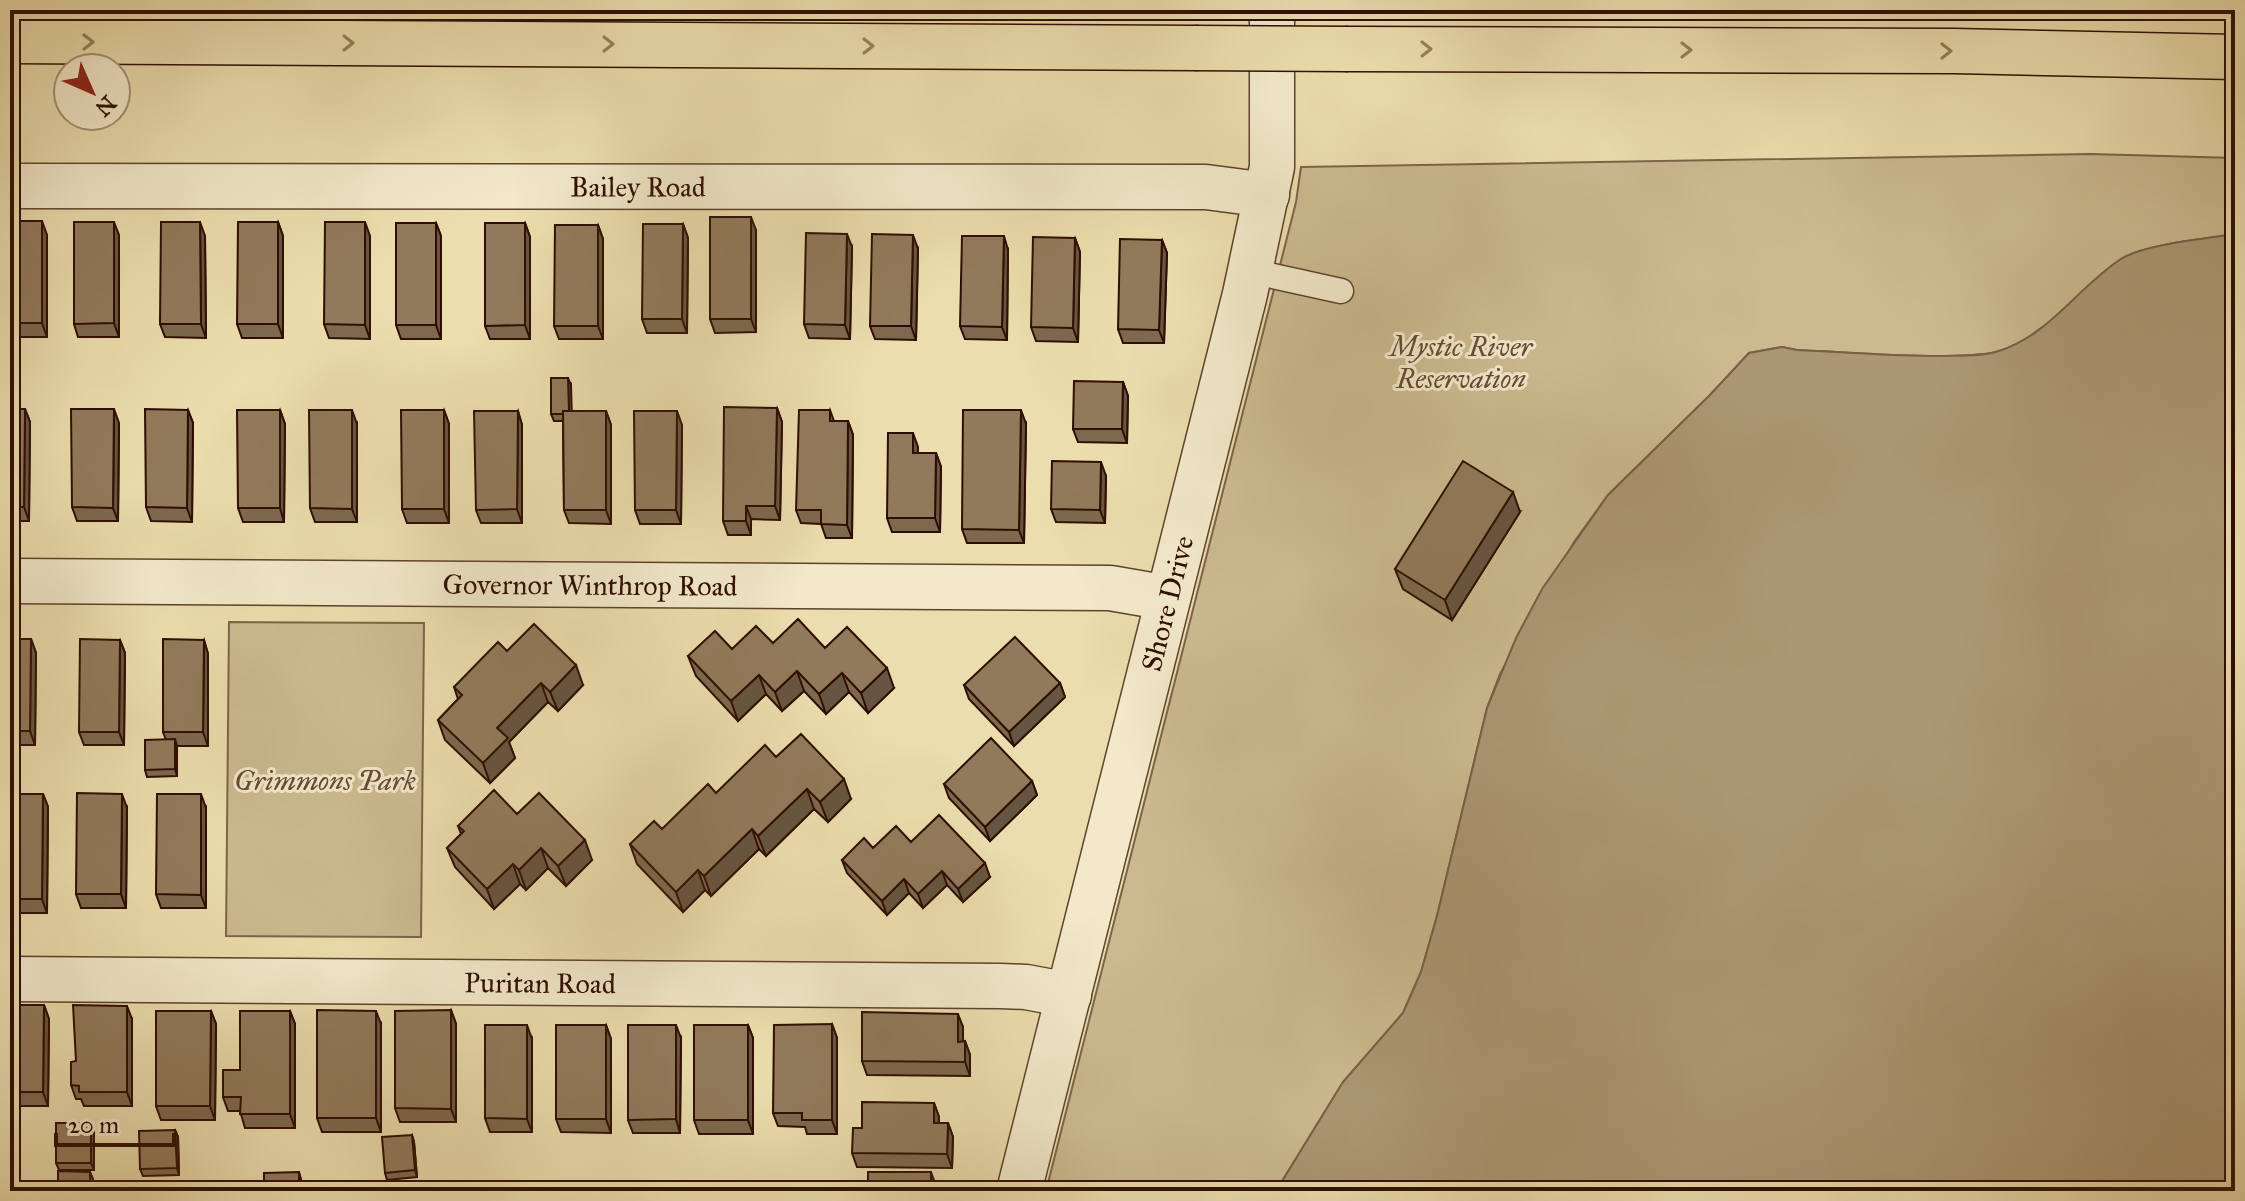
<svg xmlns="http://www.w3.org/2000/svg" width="2245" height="1201" viewBox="0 0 2245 1201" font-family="'IM FELL Great Primer',serif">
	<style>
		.green { fill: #cbba90; stroke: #7d6449; stroke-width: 2 }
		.water { fill: #ab9773; stroke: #796046; stroke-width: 2 }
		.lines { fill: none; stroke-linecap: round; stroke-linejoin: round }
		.service-casing { stroke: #5e422d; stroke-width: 27 }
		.minor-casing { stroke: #5e422d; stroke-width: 47 }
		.tertiary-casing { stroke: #5e422d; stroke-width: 47 }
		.motorway-casing { stroke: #2f0e02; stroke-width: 47 }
		.service { stroke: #f2e9ca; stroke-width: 24 }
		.minor { stroke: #f2e9ca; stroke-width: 44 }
		.tertiary { stroke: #f2e9ca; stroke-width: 44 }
		.motorway { stroke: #ebddad; stroke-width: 44 }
		.motorway-bridge-casing { stroke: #2f0e02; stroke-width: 47; stroke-linecap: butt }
		.motorway-bridge { stroke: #ebddad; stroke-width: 44 }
		.wall { fill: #7d694e; stroke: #2f0e02; stroke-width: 2 }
		.shaded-wall { fill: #665540; stroke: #2f0e02; stroke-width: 2 }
		.building { fill: #917a5b; stroke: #2f0e02; stroke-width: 2 }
		.oneway { stroke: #968060 }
		.labels { text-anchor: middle; stroke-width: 6; stroke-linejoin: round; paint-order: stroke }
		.street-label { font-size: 28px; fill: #2f0e02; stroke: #f2e9ca }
		.park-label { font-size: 28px; font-style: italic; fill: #664a34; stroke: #f2e9ca }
	</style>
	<rect width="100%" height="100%" fill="#ebddad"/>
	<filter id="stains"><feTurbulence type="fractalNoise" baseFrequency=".0025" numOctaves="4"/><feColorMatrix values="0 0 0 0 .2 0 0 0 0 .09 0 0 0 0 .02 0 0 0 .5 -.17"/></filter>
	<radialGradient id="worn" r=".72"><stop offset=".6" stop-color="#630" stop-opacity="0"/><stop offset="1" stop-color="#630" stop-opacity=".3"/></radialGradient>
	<path class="green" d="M2091 154 2235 158V234C2206 239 2145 244 2121 259 2078 287 2051 334 1999 351 1981 357 1957 355 1938 356 1891 356 1844 352 1797 350L1782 347 1749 353 1710 395 1608 495 1574 542 1500 674 1487 708 1437 916 1421 972 1403 1013 1343 1082 1276 1191H1046L1296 202 1301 167Z
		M229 622 424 623 421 937 226 936Z"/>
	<path class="water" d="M2235 234V1191H1276L1343 1082 1403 1013 1421 972 1437 916 1487 708 1516 638 1542 589 1608 495 1710 395 1749 353 1782 347 1797 350C1844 352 1891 356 1938 356 1957 355 1981 357 1999 351 2051 334 2078 287 2121 259 2145 244 2205 239 2235 234Z"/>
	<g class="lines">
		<g class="service-casing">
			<path id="service" d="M1250 271 1341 291"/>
		</g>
		<g class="minor-casing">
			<g id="minor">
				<path id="s1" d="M10 186 1206 187 1267 195"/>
				<path id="s2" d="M10 581 1110 588 1168 598"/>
				<path id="s3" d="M10 979 1001 986 1026 987 1069 995"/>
			</g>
		</g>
		<g class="tertiary-casing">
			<g id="tertiary">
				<path id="s4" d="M1019 1191 1245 294 1272 167V10"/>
			</g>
		</g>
		<g class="motorway-casing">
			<path id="motorway" d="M10 41 1195 48
				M1348 49 1954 51 2235 57"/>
		</g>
		<use href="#service" class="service"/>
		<use href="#minor" class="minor"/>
		<use href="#tertiary" class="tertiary"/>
		<use href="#motorway" class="motorway"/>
		<g class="motorway-bridge-casing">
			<path id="motorway-bridge" d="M1195 48 1348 49"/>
		</g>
		<use href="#motorway-bridge" class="motorway-bridge"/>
	</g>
	<path class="wall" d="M10 221 47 235V337H10Z
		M278 222 283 236V338H242L237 324Z
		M436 223 441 236V339H401L396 325Z
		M525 223 530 237V339H490L485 326Z
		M683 224 688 238 687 333H647L642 319Z
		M598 225 603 239V339H559L554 326Z
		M756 230V332L715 333 710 319Z
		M119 235V337H78L74 324Z
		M205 236 206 338 165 337 160 324Z
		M370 236V339L329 338 324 324Z
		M1075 238 1080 252 1078 342 1036 341 1031 327Z
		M1162 240 1167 253 1164 343H1123L1118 329Z
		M852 247 850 339 809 338 804 324Z
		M918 249 916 340 875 339 870 326Z
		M1008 250 1007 340 965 339 960 326Z
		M1123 382 1128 396 1127 443 1078 442 1073 429Z
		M571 385V411H606L611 425V524L569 523 564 510 563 421H554L551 414Z
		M777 408 782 422 780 520 751 519V535H728L723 521Z
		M10 409H25L30 422 29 521H10Z
		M188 410 193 423 192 522 151 521 146 507Z
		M280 410 285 424 284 522H243L238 508Z
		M444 410 449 424V523H407L402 509Z
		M830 410 834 421H848L853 435 852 538H826L821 524 801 523 796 510Z
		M518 411 522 425V523H481L476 510Z
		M119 423 118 521H77L72 507Z
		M357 424V522H315L310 508Z
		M1026 424 1024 543H967L962 529Z
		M682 425 681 524H640L635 510Z
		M918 447V453H936L941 467 940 532H892L887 518Z
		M1106 476 1105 523 1056 522 1051 509Z
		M1520 512 1452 620 1403 589 1395 569Z
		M10 639H31L36 653 35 745H10Z
		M120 640 125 653 124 745H84L79 732Z
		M204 640 208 654V746H177V776L147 777 145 770 166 740 163 732Z
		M773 643 825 648 894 688 868 713 849 692 826 714 804 691 782 711 766 694 738 721 696 676 688 656Z
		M507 651 583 685 558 711 548 702 509 742 515 758 490 783 445 740 438 720 458 699 454 687Z
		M1060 683 1065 697 1014 746 969 699 964 685Z
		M776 757 851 799 828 822 814 809 766 856 759 849 711 896 705 890 683 912 637 864 630 844 662 829 716 793Z
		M1032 781 1037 795 990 841 949 798 944 784Z
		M10 794H43L48 807 47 913H10Z
		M127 808 126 908H81L76 894Z
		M206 808V908H161L156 894Z
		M517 814 592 860 566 886 548 868 526 890 520 884 494 909 455 867 447 848 461 834 458 826Z
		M911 842 990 877 963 902 947 885 923 908 909 893 887 915 847 873 842 860 873 848Z
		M10 1005H44L49 1019 48 1106H10Z
		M451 1010 456 1024V1122H400L395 1108Z
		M211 1011 216 1024 215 1120H161L156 1106Z
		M290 1011 295 1024V1128H245L240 1111H228L223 1097 240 1070Z
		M132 1019V1106H84L81 1099H76L71 1085 76 1061Z
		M381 1024V1132H322L317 1118Z
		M832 1024 837 1038V1134H807L805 1127 778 1126 773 1113Z
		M606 1025 611 1039V1133L561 1132 556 1119Z
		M748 1025 753 1038V1134H699L694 1120Z
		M963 1027V1041H965L970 1055V1076L867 1075 862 1061Z
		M681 1038 680 1133H633L628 1120Z
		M532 1039V1132H490L485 1118Z
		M934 1103 939 1117V1123H948L953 1137 952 1168 857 1167 852 1153 862 1128Z
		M10 1123H14L16 1130V1170H10Z
		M91 1123 94 1130V1170H59L56 1163Z
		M175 1130 178 1137 179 1175 143 1176 140 1169Z
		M412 1135 414 1142 417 1177 387 1180 385 1173Z"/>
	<path class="shaded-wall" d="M751 217 756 230V332L751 319Z
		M42 221 47 235V337L42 323Z
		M114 222 119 235V337L114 323Z
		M200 222 205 236 206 338 201 324Z
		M278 222 283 236V338L278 324Z
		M365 222 370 236V339L365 325Z
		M436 223 441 236V339L436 325Z
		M525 223 530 237V339L525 325Z
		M683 224 688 238 687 333 682 319Z
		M598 225 603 239V339L598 326Z
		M847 234 852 247 850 339 845 325Z
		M913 235 918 249 916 340 911 326Z
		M1004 236 1008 250 1007 340 1002 327Z
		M1075 238 1080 252 1078 342 1073 328Z
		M1162 240 1167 253 1164 343 1159 330Z
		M568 378 571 385 572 421 569 414Z
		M1123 382 1128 396 1127 443 1122 429Z
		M777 408 782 422 780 520 775 506Z
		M25 409 30 422 29 521 24 507Z
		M114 409 119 423 118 521 113 508Z
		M188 410 193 423 192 522 187 508Z
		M280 410 285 424 284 522 280 508Z
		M352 410 357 424V522L352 509Z
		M444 410 449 424V523L444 509Z
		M1021 410 1026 424 1024 543 1019 530Z
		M518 411 522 425V523L517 509Z
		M606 411 611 425V524L606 510Z
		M677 411 682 425 681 524 676 510Z
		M848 421 853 435 852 538 847 525Z
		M913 433 918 447V467L913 453Z
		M936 453 941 467 940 532 935 518Z
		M1101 462 1106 476 1105 523 1100 510Z
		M1513 492 1520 512 1452 620 1445 600Z
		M746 506 751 519V535L746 521Z
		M31 639 36 653 35 745 30 731Z
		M120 640 125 653 124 745 119 732Z
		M204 640 208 654V746L203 732Z
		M576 665 583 685 558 711 550 692Z
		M887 668 894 688 868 713 861 693Z
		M797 671 804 691 782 711 775 692Z
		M842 673 849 692 826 714 819 694Z
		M759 675 766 694 738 721 731 701Z
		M541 683 548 702 509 742 515 758 490 783 483 763 497 728Z
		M1060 683 1065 697 1014 746 1009 732Z
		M175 739 177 746V776L175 769Z
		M844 779 851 799 828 822 820 802Z
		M1032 781 1037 795 990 841 985 827Z
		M807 789 814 809 766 856 758 836Z
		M43 794 48 807 47 913 42 899Z
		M122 794 127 808 126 908 121 894Z
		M201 794 206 808V908L201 895Z
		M752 829 759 849 711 896 704 876Z
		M585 840 592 860 566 886 558 866Z
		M541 848 548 868 526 890 519 870Z
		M985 863 990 877 963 902 958 889Z
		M513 864 520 884 494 909 487 889Z
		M698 870 705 890 683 912 676 892Z
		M942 871 947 885 923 908 918 894Z
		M904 879 909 893 887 915 882 901Z
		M44 1005 49 1019 48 1106 43 1092Z
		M127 1006 132 1019V1106L127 1092Z
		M451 1010 456 1024V1122L451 1109Z
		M211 1011 216 1024 215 1120 210 1106Z
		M290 1011 295 1024V1128L290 1114Z
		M376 1011 381 1024V1132L376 1118Z
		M958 1014 963 1027V1055L958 1042Z
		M832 1024 837 1038V1134L832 1120Z
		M527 1025 532 1039V1132L527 1119Z
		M606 1025 611 1039V1133L606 1119Z
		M676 1025 681 1038 680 1133 676 1119Z
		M748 1025 753 1038V1134L748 1120Z
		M965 1041 970 1055V1076L965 1062Z
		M934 1103 939 1117V1137L934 1123Z
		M14 1123 16 1130V1170L14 1163Z
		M91 1123 94 1130V1170L91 1163Z
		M948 1123 953 1137 952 1168 947 1154Z
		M175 1130 178 1137 179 1175 177 1168Z
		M412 1135 414 1142 417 1177 415 1170Z
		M90 1172 93 1179V1191H90Z
		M299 1172 301 1179V1191H299Z
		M931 1172 936 1186V1191H931Z"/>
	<path class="building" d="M710 217H751V319H710Z
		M10 221H42V323H10Z
		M74 222H114V323L74 324Z
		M161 222H200L201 324H160Z
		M238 222H278V324H237Z
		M325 222H365V325L324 324Z
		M396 223H436V325H396Z
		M485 223H525V325L485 326Z
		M643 224H683L682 319H642Z
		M555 225H598V326H554Z
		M806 233 847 234 845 325 804 324Z
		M872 234 913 235 911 326H870Z
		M962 236H1004L1002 327 960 326Z
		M1033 237 1075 238 1073 328 1031 327Z
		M1120 239 1162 240 1159 330 1118 329Z
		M551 378H568L569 411H563V414H551Z
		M1074 381 1123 382 1122 429H1073Z
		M724 407 777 408 775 506H746V521H723Z
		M10 409H25L24 507H10Z
		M71 409H114L113 508 72 507Z
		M145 409 188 410 187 508 146 507Z
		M237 410H280V508H238Z
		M309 410H352V509L310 508Z
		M401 410H444V509H402Z
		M799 410H830V421H848L847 525 821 524V510H796Z
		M963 410H1021L1019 530 962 529Z
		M474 411H518L517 509 476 510Z
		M563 411H606V510H564Z
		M634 411H677L676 510H635Z
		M888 433H913V453H936L935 518H887Z
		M1052 461 1101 462 1100 510 1051 509Z
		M1463 461 1513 492 1445 600 1395 569Z
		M798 619 825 648 847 627 887 668 861 693 842 673 819 694 797 671 775 692 759 675 731 701 688 656 715 631 732 649 756 626 773 643Z
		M534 624 576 665 550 692 541 683 497 728 508 738 483 763 438 720 462 695 454 687 498 642 507 651Z
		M1015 637 1060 683 1009 732 964 685Z
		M10 639H31L30 731H10Z
		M80 639 120 640 119 732H79Z
		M163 639 204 640 203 732H163Z
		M801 734 844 779 820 802 807 789 758 836 752 829 704 876 698 870 676 892 630 844 654 821 662 829 708 784 716 793 765 745 776 757Z
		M991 738 1032 781 985 827 944 784Z
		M175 739V769L145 770V740Z
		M494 790 517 814 539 793 585 840 558 866 541 848 519 870 513 864 487 889 447 848 464 831 458 826Z
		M77 793 122 794 121 894H76Z
		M10 794H43L42 899H10Z
		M157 794H201V895L156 894Z
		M939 815 985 863 958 889 942 871 918 894 904 879 882 901 842 860 864 838 873 848 896 826 911 842Z
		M10 1005H44L43 1092H10Z
		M73 1005 127 1006V1092H79V1086L71 1085V1062L76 1061Z
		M317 1010 376 1011V1118H317Z
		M451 1010V1109L395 1108V1011Z
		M156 1011H211L210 1106H156Z
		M240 1011H290V1114H240L241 1097H223V1070H240Z
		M862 1012 958 1014V1042L965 1041V1062L862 1061Z
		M832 1024V1120H802V1113H773L774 1025Z
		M485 1025H527V1119L485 1118Z
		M556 1025H606V1119H556Z
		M628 1025H676V1119L628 1120Z
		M694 1025H748V1120H694Z
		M862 1102 934 1103V1123H948L947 1154 852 1153 853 1128H862Z
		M10 1123H14V1163H10Z
		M56 1123H91V1163H56Z
		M175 1130 177 1168 140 1169 139 1131Z
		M412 1135 415 1170 385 1173 382 1137Z
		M58 1171 90 1172V1191H58Z
		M299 1172V1191H264V1173Z
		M868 1172H931V1191H868Z"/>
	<defs><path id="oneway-chevron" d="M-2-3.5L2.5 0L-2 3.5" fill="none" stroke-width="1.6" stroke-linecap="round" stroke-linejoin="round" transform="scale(2)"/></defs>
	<g class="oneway">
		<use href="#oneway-chevron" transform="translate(88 42)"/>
		<use href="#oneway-chevron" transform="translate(348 43)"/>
		<use href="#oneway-chevron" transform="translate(608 44)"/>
		<use href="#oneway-chevron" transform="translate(868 46)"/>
		<use href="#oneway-chevron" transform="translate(1426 49)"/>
		<use href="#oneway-chevron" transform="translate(1686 50)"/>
		<use href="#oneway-chevron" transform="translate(1946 51)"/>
	</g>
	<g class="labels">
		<g class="street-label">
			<text dy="10" stroke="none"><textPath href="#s1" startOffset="628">Bailey Road</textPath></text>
			<text dy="10" stroke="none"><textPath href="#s2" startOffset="580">Governor Winthrop Road</textPath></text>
			<text dy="10" stroke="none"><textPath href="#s4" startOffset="606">Shore Drive</textPath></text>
			<text dy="10" stroke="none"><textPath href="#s3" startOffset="530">Puritan Road</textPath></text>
		</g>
		<g class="park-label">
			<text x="1461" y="356">Mystic River<tspan x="1461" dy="32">Reservation</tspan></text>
			<text x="325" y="790">Grimmons Park</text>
		</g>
	</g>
	<rect width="2245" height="1201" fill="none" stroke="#ebddad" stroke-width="40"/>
	<rect x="12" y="12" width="2221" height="1177" fill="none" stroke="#2f0e02" stroke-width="4"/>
	<rect x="20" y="20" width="2205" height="1161" fill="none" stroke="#2f0e02" stroke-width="2"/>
	<g transform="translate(92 92) rotate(135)"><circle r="38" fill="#f2e9ca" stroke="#a4917a" stroke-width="2"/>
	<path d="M0-6L14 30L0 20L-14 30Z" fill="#8f2418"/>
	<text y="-12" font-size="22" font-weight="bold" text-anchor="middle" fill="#2f0e02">N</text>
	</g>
	<path d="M56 1133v12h118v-12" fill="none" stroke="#2f0e02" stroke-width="4"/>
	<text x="68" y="1133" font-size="24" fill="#2f0e02" stroke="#f2e9ca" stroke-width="6" paint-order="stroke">20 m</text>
	<rect width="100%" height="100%" filter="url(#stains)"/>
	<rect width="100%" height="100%" fill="url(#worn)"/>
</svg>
